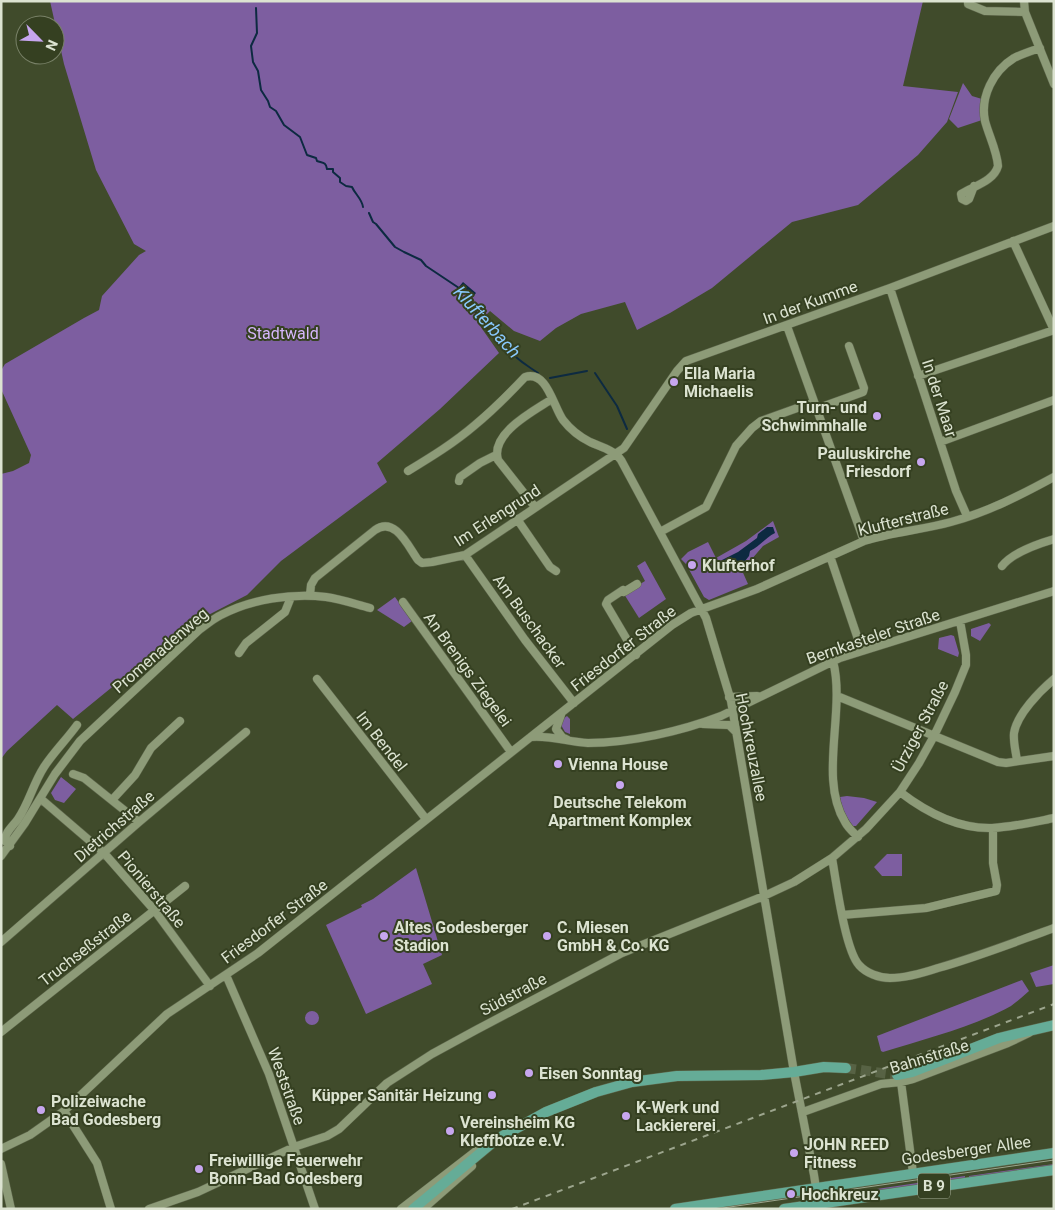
<svg xmlns="http://www.w3.org/2000/svg" width="1055" height="1210" viewBox="0 0 1055 1210" font-family="Roboto,sans-serif">
	<style>
		.green { fill: #7d5ea0 }
		.water { fill: #0d2a41 }
		.lines { fill: none; stroke-linecap: round; stroke-linejoin: round }
		.stream { stroke: #0d2a41; stroke-width: 2 }
		.major-tunnel { stroke: #576244; stroke-width: 10; stroke-dasharray: 10 5; stroke-linecap: butt }
		.minor-casing { stroke: #5d664b; stroke-width: 9 }
		.major-casing { stroke: #5d664b; stroke-width: 11 }
		.minor { stroke: #8d9b78; stroke-width: 8 }
		.major { stroke: #65ac97; stroke-width: 10 }
		.tram { stroke: #9ca58d; stroke-width: 1 }
		.rail { stroke: #9ca58d; stroke-width: 2; stroke-dasharray: 6 6; stroke-linecap: butt }
		.poi-dot { fill: #c7a6ef; stroke: #354021; stroke-width: 2 }
		.labels { text-anchor: middle; stroke-width: 4; stroke-linejoin: round; paint-order: stroke }
		.shield { fill: #354021; stroke: #aab29c; stroke-width: 1 }
		.shield-label { font-size: 15px; font-weight: bold; fill: #dce3d1 }
		.street-label { font-size: 16px; fill: #dce3d1; stroke: #354021 }
		.park-label { font-size: 16px; fill: #d5b6fb; stroke: #354021 }
		.poi-label { font-size: 16px; font-weight: bold; fill: #dce3d1; stroke: #354021; text-anchor: start }
		.water-label { font-size: 18px; font-style: italic; fill: #89c9fe; stroke: #354021 }
	</style>
	<rect width="100%" height="100%" fill="#404b2b"/>
	<path class="green" d="M50 1H923L903 86 958 92 947 122 918 155 858 205 792 222 712 288 670 313 637 330 625 302 581 314 556 328 540 341 514 331 490 311 478 323 499 353 440 409 377 463 387 482 281 561 247 595 187 626 73 719 57 705 7 751 1 759V474L13 471 29 463 31 455 1 389 2 369 5 364 84 318 99 310 102 296 139 255 146 251 134 244 96 170 64 64Z
		M963 83 972 96 982 99V120L958 128 949 119Z
		M773 521 779 537 763 546 751 560 740 566 748 584 709 600 704 597 686 564 681 559 688 552 708 542 716 558 746 541Z
		M645 561 666 599 639 618 624 594 645 581 637 566Z
		M395 597 412 621 404 627 377 610Z
		M989 623 991 625 980 641 971 636V629Z
		M951 635 954 636 959 653 958 657 938 649 939 638Z
		M567 716 570 719V734L565 732 561 725 563 719Z
		M61 777 76 789 64 803 55 800 51 793Z
		M847 796 864 798 877 802 856 826H853C846 817 842 808 840 797Z
		M887 854H902V876H882L874 867Z
		M416 868 442 955 423 964 432 984 366 1014 326 925 362 907 361 905 373 899Z
		M1054 965V984L1036 987 1030 973Z
		M1022 980 1029 991C1023 996 1017 1002 1011 1006 973 1027 925 1039 883 1052L881 1051 877 1036Z
		M305 1018a7 7 0 1 1 14 0a7 7 0 1 1-14 0Z
		M1054 1164V1167L969 1178V1176Z
		M965 1176V1179L833 1197 836 1195Z"/>
	<path class="water" d="M463 282 476 293 472 298 458 288Z
		M767 527H773L775 533C765 538 760 546 750 551L749 556 745 561 734 562 724 567 720 566 722 560 738 552 757 538 758 534Z"/>
	<g class="lines">
		<path class="stream" d="M256 8 257 33 251 46 253 62 258 71 261 90 268 101 270 107 276 111 284 125 300 137 307 155 316 158 317 161C323 163 326 162 327 169H333V172L340 178V182L346 186 352 187C355 194 362 199 363 207
			M369 213 373 222 376 224 395 247 404 252 421 260 426 266 459 288
			M467 294C473 302 474 311 480 319 495 340 516 359 538 373
			M595 373 617 406 627 429
			M550 378 587 371"/>
		<path class="major-tunnel" d="M846 1068 897 1075"/>
		<g class="minor-casing">
			<path id="minor" d="M968 1V4L985 11 1025 12
				M1024 1 1025 12 1054 84
				M974 186 969 199 966 201 962 199 961 194C974 186 994 181 998 166 997 151 989 136 985 121 980 97 993 71 1014 58 1022 54 1031 51 1040 48
				M1013 241 1054 330
				M890 288 956 491 967 516
				M787 326 864 541
				M918 376 1054 330
				M816 409 863 392 864 388 849 346
				M940 442 1054 400
				M408 471C431 457 454 443 475 425 493 410 509 394 525 377 547 370 553 406 563 420 570 429 580 437 590 442 601 447 614 450 621 460L706 618 731 701 794 1072 814 1175 816 1188 815 1209
				M459 481 460 477 480 463 496 455
				M535 507 498 460C490 433 534 411 552 399
				M517 519 550 567 556 571
				M660 532 706 507 736 446 752 428 761 421 814 402
				M465 555 525 640 574 703
				M830 556 862 651
				M1002 566C1013 552 1037 544 1054 539
				M310 595 311 585 315 578 375 530C395 516 408 546 418 560L422 563 432 562 465 555 624 448 677 371 686 361 890 288 1054 226
				M403 602 511 752
				M239 653 246 643 285 612 291 597
				M636 655 606 604 608 600 623 590 624 592 637 584
				M833 661C846 711 818 778 845 822 848 828 853 832 858 837
				M317 679 426 819
				M837 696 998 762 1006 763 1054 756
				M729 697 757 696
				M561 715 556 729 562 737 568 740
				M703 724 729 725 736 732
				M531 737C549 735 569 742 588 743 630 743 682 731 721 716L840 658 1054 591
				M1017 761C1016 752 1013 742 1014 733 1017 714 1040 691 1054 679
				M73 774 84 778 139 822
				M900 792C926 812 958 829 992 828 1013 827 1034 822 1054 818
				M41 799 104 853 155 911 210 986
				M112 800 135 775 151 748 180 721
				M10 846 5 841C4 833 14 825 18 819 29 803 33 784 44 767 53 753 67 739 77 725
				M1 856 25 823 55 774 80 741 199 630C206 625 213 619 221 615 251 599 292 593 326 597 341 599 355 604 370 608
				M832 858C836 880 845 950 859 965 866 973 879 978 890 978 906 978 923 973 938 968 977 957 1015 942 1054 928
				M842 915 926 908 996 891 997 885 993 863V828
				M1 942 139 822 246 732
				M226 975 269 1074 315 1209
				M1 1032 185 886
				M901 1082 913 1173
				M64 1111 97 1163 111 1209
				M803 1112 881 1084 901 1082 913 1079 1008 1043 1029 1033
				M1 1149 30 1135 64 1111 167 1014 258 953 672 625 691 613 757 589 864 541C892 532 922 530 951 522 988 512 1021 495 1054 477
				M1 1164 11 1209
				M149 1209 198 1192 294 1147 327 1136 339 1129 387 1083 432 1054 476 1030 622 953 764 896 794 882 832 858 866 829 900 792 919 763 934 736 955 692 966 665V655L960 621
				M401 1209 476 1151
				M423 1209 472 1166"/>
		</g>
		<g class="major-casing">
			<path id="major" d="M897 1075 912 1072 999 1038 1054 1025
				M413 1209 497 1139 546 1112 596 1092 632 1082 677 1076 761 1075 794 1072 824 1067 846 1068
				M675 1209 1054 1153
				M784 1209 1054 1170"/>
		</g>
		<use href="#minor" class="minor"/>
		<use href="#major" class="major"/>
		<path class="tram" d="M716 1209 1054 1160"/>
		<path class="rail" d="M512 1209 1054 1004"/>
	</g>
	<g class="poi-dot">
		<circle cx="674" cy="382" r="5"/>
		<circle cx="877" cy="416" r="5"/>
		<circle cx="921" cy="462" r="5"/>
		<circle cx="692" cy="565" r="5"/>
		<circle cx="558" cy="764" r="5"/>
		<circle cx="620" cy="785" r="5"/>
		<circle cx="384" cy="936" r="5"/>
		<circle cx="547" cy="936" r="5"/>
		<circle cx="529" cy="1073" r="5"/>
		<circle cx="492" cy="1095" r="5"/>
		<circle cx="41" cy="1110" r="5"/>
		<circle cx="626" cy="1116" r="5"/>
		<circle cx="450" cy="1131" r="5"/>
		<circle cx="794" cy="1153" r="5"/>
		<circle cx="199" cy="1169" r="5"/>
		<circle cx="791" cy="1194" r="5"/>
	</g>
	<g class="labels">
		<rect class="shield" x="918" y="1173.5" width="32" height="25" rx="4"/>
		<g class="shield-label">
			<text x="934" y="1191">B 9</text>
		</g>
		<g class="street-label">
			<text transform="translate(810 302) rotate(-20)" y="6">In der Kumme</text>
			<text transform="translate(940 398) rotate(72)" y="6">In der Maar</text>
			<text transform="translate(497 515) rotate(-33)" y="6">Im Erlengrund</text>
			<text transform="translate(903 519) rotate(-14)" y="6">Klufterstraße</text>
			<text transform="translate(530 621) rotate(54)" y="6">Am Buschacker</text>
			<text transform="translate(873 636) rotate(-19)" y="6">Bernkasteler Straße</text>
			<text transform="translate(623 648) rotate(-38)" y="6">Friesdorfer Straße</text>
			<text transform="translate(160 650) rotate(-41)" y="6">Promenadenweg</text>
			<text transform="translate(468 669) rotate(54)" y="6">An Brenigs Ziegelei</text>
			<text transform="translate(920 726) rotate(-62)" y="6">Ürziger Straße</text>
			<text transform="translate(382 741) rotate(52)" y="6">Im Bendel</text>
			<text transform="translate(752 747) rotate(79)" y="6">Hochkreuzallee</text>
			<text transform="translate(114 826) rotate(-41)" y="6">Dietrichstraße</text>
			<text transform="translate(152 889) rotate(50)" y="6">Pionierstraße</text>
			<text transform="translate(274 921) rotate(-37)" y="6">Friesdorfer Straße</text>
			<text transform="translate(85 948) rotate(-38)" y="6">Truchseßstraße</text>
			<text transform="translate(513 994) rotate(-28)" y="6">Südstraße</text>
			<text transform="translate(929 1056) rotate(-17)" y="6">Bahnstraße</text>
			<text transform="translate(287 1086) rotate(70)" y="6">Weststraße</text>
			<text transform="translate(966 1150) rotate(-8)" y="6">Godesberger Allee</text>
		</g>
		<g class="park-label">
			<text x="283" y="339">Stadtwald</text>
		</g>
		<g class="poi-label">
			<text x="684" y="379">Ella Maria<tspan x="684" dy="18">Michaelis</tspan></text>
			<text x="867" y="413" text-anchor="end">Turn- und<tspan x="867" dy="18">Schwimmhalle</tspan></text>
			<text x="911" y="459" text-anchor="end">Pauluskirche<tspan x="911" dy="18">Friesdorf</tspan></text>
			<text x="702" y="571">Klufterhof</text>
			<text x="568" y="770">Vienna House</text>
			<text x="620" y="808" text-anchor="middle">Deutsche Telekom<tspan x="620" dy="18">Apartment Komplex</tspan></text>
			<text x="394" y="933">Altes Godesberger<tspan x="394" dy="18">Stadion</tspan></text>
			<text x="557" y="933">C. Miesen<tspan x="557" dy="18">GmbH &amp; Co. KG</tspan></text>
			<text x="539" y="1079">Eisen Sonntag</text>
			<text x="482" y="1101" text-anchor="end">Küpper Sanitär Heizung</text>
			<text x="51" y="1107">Polizeiwache<tspan x="51" dy="18">Bad Godesberg</tspan></text>
			<text x="636" y="1113">K-Werk und<tspan x="636" dy="18">Lackiererei</tspan></text>
			<text x="460" y="1128">Vereinsheim KG<tspan x="460" dy="18">Kleffbotze e.V.</tspan></text>
			<text x="804" y="1150">JOHN REED<tspan x="804" dy="18">Fitness</tspan></text>
			<text x="209" y="1166">Freiwillige Feuerwehr<tspan x="209" dy="18">Bonn-Bad Godesberg</tspan></text>
			<text x="801" y="1200">Hochkreuz</text>
		</g>
		<g class="water-label">
			<text transform="translate(487 322) rotate(48)" y="6">Klufterbach</text>
		</g>
	</g>
	<rect width="1055" height="1210" fill="none" stroke="#dce3d1" stroke-width="5"/>
	<g transform="translate(40 40) rotate(114)"><circle r="24" fill="#354021" stroke="#788167"/>
	<path d="M0-4L9 19L0 12L-9 19Z" fill="#c7a6ef"/>
	<text y="-8" font-size="14" font-weight="bold" text-anchor="middle" fill="#dce3d1">N</text>
	</g>
</svg>
